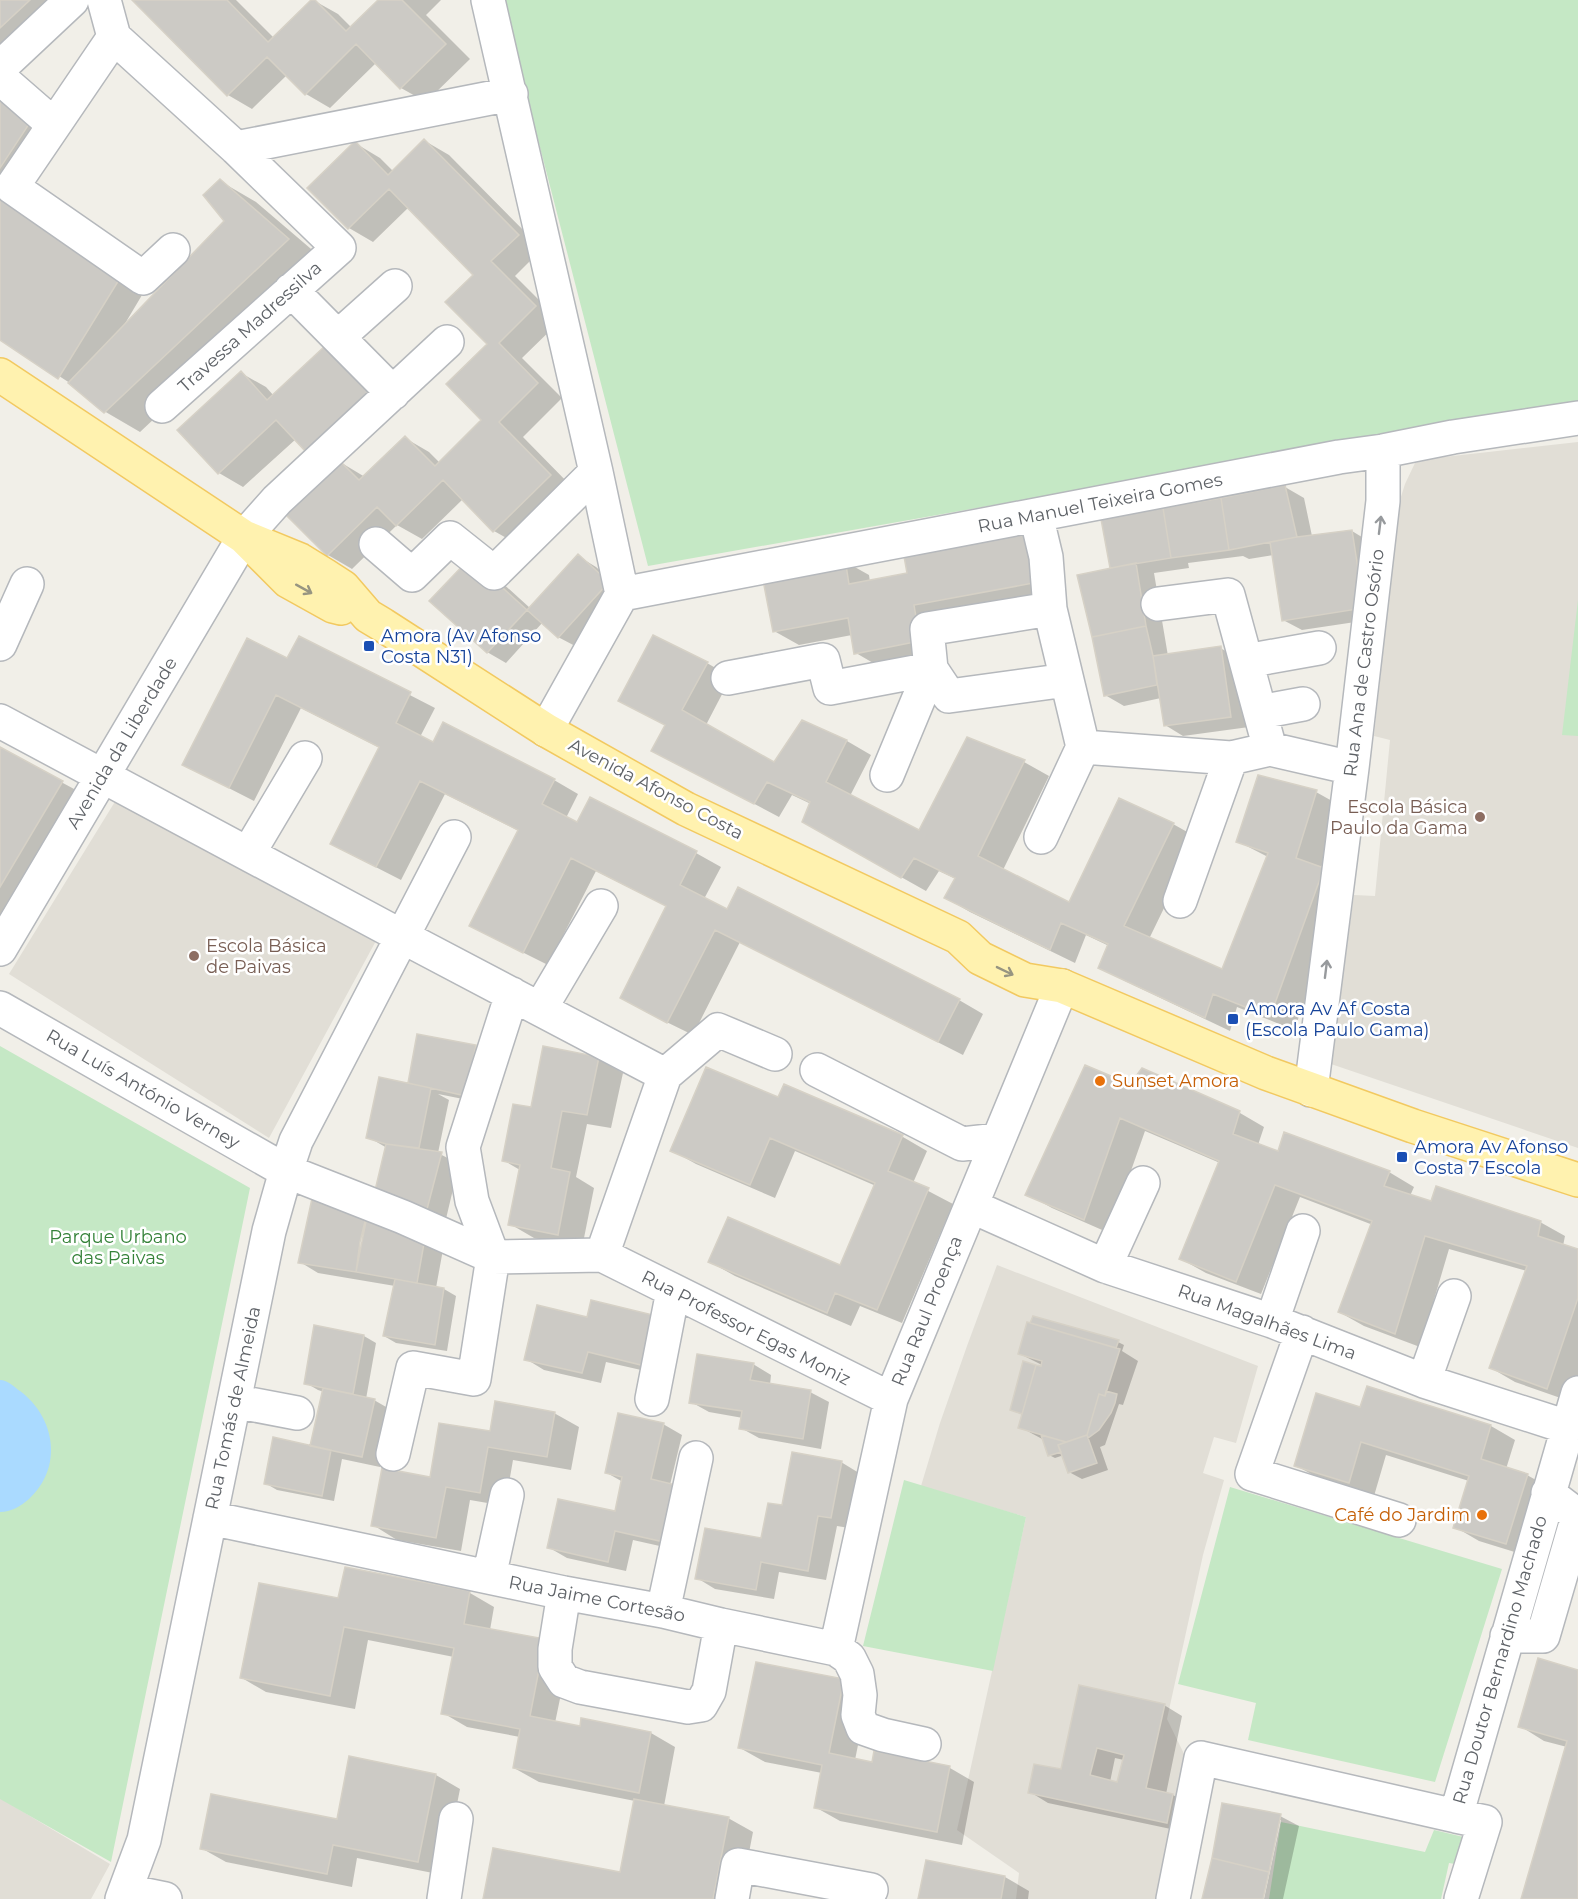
<svg xmlns="http://www.w3.org/2000/svg" width="1578" height="1899" viewBox="0 0 1578 1899" font-family="Montserrat,sans-serif">
	<style>
		.education { fill: #e1ded6 }
		.green { fill: #c5e8c5 }
		.water { fill: #aadaff }
		.shadow { fill: #0003; fill-rule: evenodd }
		.building { fill: #cccac5; stroke: #d6d1c6; stroke-width: 1.5; fill-rule: evenodd }
		.lines { fill: none; stroke-linecap: round; stroke-linejoin: round }
		.minor-casing { stroke: #b5b8bc; stroke-width: 36 }
		.major-casing { stroke: #f2c960; stroke-width: 36 }
		.minor { stroke: #fff; stroke-width: 33 }
		.major { stroke: #fff2af; stroke-width: 33 }
		.oneway { stroke: #979a9d }
		.oneway2 { stroke: #979581 }
		.transit-dot { fill: #1a4fb4; stroke: #fff; stroke-width: 2 }
		.education-dot { fill: #8d6e63; stroke: #fff; stroke-width: 2 }
		.food-dot { fill: #e8710a; stroke: #fff; stroke-width: 2 }
		.labels { text-anchor: middle; stroke-width: 5; stroke-linejoin: round; paint-order: stroke }
		.street-label { font-size: 18px; fill: #5f6368; stroke: #fff }
		.transit-label { font-size: 18px; fill: #164399; stroke: #fff; text-anchor: start }
		.education-label { font-size: 18px; fill: #785e54; stroke: #fff; text-anchor: end }
		.food-label { font-size: 18px; fill: #c56008; stroke: #fff; text-anchor: start }
		.park-label { font-size: 18px; fill: #348238; stroke: #fff }
	</style>
	<rect width="100%" height="100%" fill="#f1efe8"/>
	<path class="education" d="M1578 442V1148L1331 1064 1354 895 1375 896 1390 740 1374 736 1399 503 1405 484 1415 463 1435 458Z
		M116 800 377 939 269 1138 9 974Z
		M997 1265 1258 1366 1236 1443 1214 1437 1203 1473 1224 1480 1203 1555 1167 1719 1187 1760 1159 1899H1016L1019 1873 957 1830 1026 1517 921 1486 940 1423 967 1346Z
		M0 1798 110 1864 91 1899H0Z"/>
	<path class="green" d="M502 0H1578V402L648 566Z
		M1578 600V736L1562 735Z
		M0 1046 250 1188 111 1862 0 1799Z
		M904 1480 1026 1517 993 1671 863 1646Z
		M1230 1487 1502 1569 1435 1782 1248 1740 1256 1703 1178 1684Z
		M1281 1822 1425 1852 1434 1830 1472 1839 1467 1866 1449 1863 1441 1899H1269Z"/>
	<path class="water" d="M0 1380C8 1380 14 1387 20 1391 56 1418 63 1468 29 1499 21 1506 11 1512 0 1512Z"/>
	<path class="shadow" d="M0 0H70L0 50Z
		M134 0H236L274 38 313 0 338 14 352 28 380 0H441L426 15 470 59 426 102 401 88 376 63 330 108 306 94 287 75 252 109 228 95Z
		M0 97 56 133 11 202 145 290 123 327 226 221 220 181 256 202 324 260 140 432 104 411 73 385 0 338Z
		M425 141 449 155 542 249 515 276 560 321 522 358 562 398 523 437 575 490 519 545 494 531 463 499 422 539 397 525 352 569 328 555 340 462 365 477 405 438 429 452 440 463 484 420 489 344 475 275 409 207 373 242 349 228 355 143 380 158 394 172Z
		M241 373 266 387 274 396 296 439 243 487 219 473Z
		M1285 487 1304 498 1312 536 1352 531 1370 542 1382 618 1302 630 1283 620 1273 555 1249 559 1243 556 1188 563 1189 568 1154 573 1168 656 1220 648 1239 658 1249 727 1183 736 1165 725 1161 698 1124 706 1105 695 1111 570 1103 520Z
		M1027 524 1062 595 938 619 944 655 880 667 856 653 852 635 799 645 774 631 844 561 869 575 870 582 909 574Z
		M578 556 596 567 626 593 577 647 558 637 543 622 506 663 487 652 488 570 530 608Z
		M299 638 435 708 420 737 434 744 554 780 578 794 566 818 578 824 696 853 721 867 704 899 728 911 959 1000 983 1014 963 1055 740 942 693 1035 646 1012 668 907 596 871 548 965 496 939 519 831 445 794 401 880 356 857 332 843 380 748 301 708 254 801 209 778 288 660Z
		M707 663 731 677 706 725 774 764 802 722 847 741 871 755 850 796 920 832 968 739 1024 762 1049 776 1003 870 1069 904 1173 824 1198 838 1149 939 1223 971 1268 857 1237 841 1316 792 1341 806 1321 868 1348 883 1294 1030 1237 1007 1230 1031 1125 981 1100 967 1109 946 1086 935 1075 963 970 912 946 898 956 879 939 871 926 891 828 836 811 804 792 795 779 817 653 750Z
		M0 749 87 796 0 942Z
		M475 1046 487 1053 478 1102 438 1094 449 1100 438 1153 459 1164 445 1223 393 1209 387 1148 368 1137 416 1086 410 1082Z
		M598 1059 623 1073 611 1128 587 1124 576 1177 594 1188 582 1248 534 1238 510 1224 520 1170 503 1160 532 1109Z
		M1142 1070 1240 1113 1264 1127 1258 1145 1279 1153 1389 1172 1414 1187 1410 1196 1432 1203 1540 1222 1565 1236 1563 1246 1578 1251V1384L1572 1402 1515 1382 1491 1368 1527 1271 1449 1249 1420 1347 1364 1326 1339 1312 1373 1225 1300 1197 1261 1294 1206 1273 1181 1259 1220 1163 1145 1131 1109 1233 1052 1208 1027 1194 1130 1086Z
		M784 1086 903 1137 927 1151 913 1183 953 1204 902 1323 860 1306 851 1326 735 1276 710 1262 841 1267 876 1186 795 1151 775 1198 696 1164 671 1150 779 1099Z
		M315 1196 444 1244 436 1288 444 1289 456 1296 447 1351 396 1343 384 1336 395 1286 318 1273 300 1262ZM365 1224 366 1225 360 1258 356 1257 358 1242Z
		M588 1319 663 1375 606 1362 601 1383 544 1370 526 1359Z
		M315 1326 364 1336 376 1343 366 1399 374 1400 393 1411 380 1467 342 1459 334 1501 277 1490 265 1483 312 1448 324 1392 318 1390 306 1383Z
		M1118 1342 1124 1345 1122 1351 1138 1361 1123 1405 1119 1404 1105 1445 1100 1447 1108 1470 1082 1479 1069 1472 1064 1455 1055 1458 1049 1455 1044 1440 1020 1427 1023 1415 1011 1410 1044 1369 1042 1365 1020 1354Z
		M753 1364 771 1375 770 1385 810 1392 829 1402 821 1449 759 1438 741 1428 743 1418 709 1412 691 1402Z
		M1361 1409 1491 1426 1515 1440 1506 1469 1527 1475 1552 1489 1531 1557 1479 1541 1455 1527 1469 1481 1386 1455 1374 1496 1320 1479 1295 1465Z
		M554 1413 579 1427 571 1470 513 1460 505 1506 470 1500 461 1551 397 1540 373 1525 491 1433Z
		M663 1424 682 1435 670 1485 682 1551 633 1540 626 1571 567 1558 548 1547 616 1513 623 1482 607 1473Z
		M841 1462 859 1473 849 1528 837 1526 826 1580 779 1572 774 1599 715 1589 697 1578 763 1540Z
		M470 1593 494 1607 490 1630 569 1655 555 1723 581 1728 582 1720 651 1733 675 1747 664 1806 728 1818 753 1832 740 1899H485L621 1874 635 1801 539 1782 514 1768 520 1737 467 1727 443 1713 454 1657 368 1640 355 1709 266 1692 242 1678 340 1600Z
		M1578 1671V1899H1523L1567 1747 1544 1741 1520 1726Z
		M843 1681 868 1695 855 1760 873 1763 950 1768 974 1782 962 1845 840 1821 815 1807 822 1773 765 1762 740 1748Z
		M1080 1687 1164 1705 1182 1716 1166 1794 1173 1795 1191 1806 1185 1832 1048 1803 1030 1792 1062 1771ZM1115 1758 1124 1760 1119 1784 1110 1782Z
		M436 1775 460 1789 443 1875 357 1858 352 1887 226 1862 201 1848 338 1821Z
		M1280 1816 1299 1826 1283 1899H1264L1281 1820H1278L1261 1899H1204Z
		M1005 1877 1029 1891 1028 1899H920Z"/>
	<path class="building" d="M0 0H30L0 28Z
		M132 0H227L268 42 311 0H315L346 31 378 0H402L446 44 400 89 356 44 305 95 267 57 227 96Z
		M0 97 33 118 0 168Z
		M424 139 519 235 491 261 536 306 499 343 538 383 499 422 551 475 493 532 443 480 396 526 377 507 327 556 285 514 339 460 359 480 405 436 435 466 481 420 446 384 487 344 445 302 473 275 389 189 348 229 307 188 355 141 388 175Z
		M220 179 289 239 104 413 68 383 224 221 203 195Z
		M0 194 122 275 58 379 0 340Z
		M326 345 371 392 306 452 276 420 218 474 177 430 241 371 267 400Z
		M1285 485 1297 537 1229 550 1221 498Z
		M1221 498 1229 550 1171 558 1163 508Z
		M1163 508 1171 558 1110 568 1101 519Z
		M1028 523 1039 582 914 605 920 641 854 654 848 618 773 632 762 575 845 559 849 584 907 573 902 545Z
		M1352 530 1364 608 1282 621 1270 542 1297 537Z
		M578 554 609 582 558 638 527 610Z
		M470 558 527 610 487 653 429 601Z
		M1136 563 1146 626 1092 637 1077 575Z
		M1146 626 1153 656 1157 685 1104 696 1092 637Z
		M653 635 708 662 682 710 774 762 802 720 847 740 826 782 919 830 967 737 1025 760 978 856 1069 902 1119 798 1174 823 1124 926 1222 969 1268 853 1236 842 1258 775 1317 790 1296 858 1324 868 1270 1017 1213 994 1205 1018 1098 968 1108 944 1061 923 1050 950 944 898 955 878 914 858 901 878 802 822 810 802 767 782 754 804 651 751 665 725 618 701Z
		M299 636 411 692 396 723 433 742 443 722 555 779 542 804 577 822 590 797 697 851 680 885 727 909 738 887 960 999 938 1042 715 930 667 1023 620 998 666 906 571 858 523 953 469 926 518 830 420 781 376 867 330 844 379 747 276 695 229 788 182 765 247 638 287 658Z
		M1221 646 1231 717 1164 726 1153 656Z
		M0 747 63 781 0 887Z
		M417 1034 476 1045 466 1096 408 1083Z
		M543 1046 599 1057 587 1115 562 1111 551 1168 570 1172 558 1235 508 1225 520 1165 502 1161 513 1104 531 1107Z
		M1085 1065 1130 1084 1142 1068 1240 1111 1233 1134 1278 1151 1284 1132 1390 1171 1384 1186 1431 1201 1436 1186 1541 1221 1538 1236 1578 1249V1298L1547 1389 1489 1368 1527 1266 1425 1236 1395 1334 1338 1312 1372 1221 1275 1185 1236 1282 1179 1259 1219 1161 1120 1118 1084 1220 1025 1195Z
		M706 1067 778 1097 784 1084 903 1135 888 1171 929 1188 877 1310 835 1293 827 1313 708 1262 728 1217 840 1265 875 1183 770 1138 750 1185 670 1151Z
		M379 1077 431 1088 419 1148 386 1144 366 1138Z
		M386 1144 442 1152 426 1213 373 1199Z
		M313 1194 368 1209 360 1242 356 1272 298 1263Z
		M366 1221 426 1232 417 1283 356 1272Z
		M395 1279 444 1288 435 1345 383 1336Z
		M591 1300 657 1316 645 1366 588 1352 582 1373 524 1360 537 1305 587 1317Z
		M1033 1316 1119 1340 1116 1348 1030 1323Z
		M1027 1322 1120 1349 1105 1396 1099 1394 1087 1435 1066 1442 1018 1428 1036 1365 1041 1366 1042 1361 1018 1354Z
		M314 1325 364 1335 353 1394 304 1384Z
		M697 1354 754 1363 750 1380 811 1390 803 1439 739 1429 742 1411 689 1403Z
		M1023 1361 1036 1365 1022 1414 1010 1410Z
		M1367 1386 1491 1425 1481 1459 1528 1474 1506 1544 1453 1528 1469 1476 1361 1442 1349 1483 1294 1466 1316 1393 1360 1407Z
		M323 1388 375 1399 362 1457 310 1446Z
		M1106 1391 1117 1394 1115 1403 1111 1413 1099 1430 1088 1438 1087 1435 1099 1394 1105 1396Z
		M495 1401 555 1412 547 1457 488 1447 480 1493 446 1487 436 1538 371 1526 382 1468 430 1477 439 1423 490 1431Z
		M618 1413 664 1423 651 1479 676 1485 664 1542 615 1531 608 1562 547 1548 558 1499 615 1511 622 1477 605 1473Z
		M1041 1435 1066 1442 1058 1445 1061 1452 1048 1456Z
		M1087 1435 1097 1463 1068 1473 1058 1445Z
		M273 1437 331 1450 322 1496 264 1484Z
		M792 1452 842 1461 831 1518 818 1516 808 1571 761 1562 756 1590 695 1579 705 1528 761 1538 768 1503 782 1505Z
		M345 1567 470 1591 464 1624 545 1639 530 1716 580 1726 581 1718 651 1732 639 1793 513 1768 520 1729 441 1714 454 1648 344 1627 330 1696 240 1678 259 1583 338 1598Z
		M1538 1658 1578 1670V1899H1521L1567 1741 1518 1727Z
		M756 1662 844 1679 829 1753 872 1762 874 1751 950 1766 937 1832 814 1808 822 1765 738 1748Z
		M1079 1685 1165 1704 1146 1788 1173 1794 1167 1823 1028 1793 1034 1764 1061 1769ZM1097 1748 1124 1755 1117 1782 1090 1775Z
		M349 1756 436 1774 418 1862 333 1845 327 1874 200 1849 211 1794 337 1819Z
		M634 1799 729 1817 713 1899H483L493 1848 620 1872Z
		M1222 1803 1281 1814 1269 1872 1212 1858Z
		M1212 1858 1269 1872 1263 1899H1202Z
		M926 1860 1005 1876 1001 1899H918Z"/>
	<g class="lines">
		<g class="minor-casing">
			<path id="minor" d="M104 0 114 37 236 148 339 248 162 406
				M488 0 596 472 622 594 546 730
				M114 37 12 187 143 278 173 250
				M8 60 72 0
				M0 78 54 125
				M236 148 511 94
				M291 290 393 393
				M338 337 395 286
				M1036 515 1046 557 1050 609
				M376 544 412 575 450 538 494 573 596 472
				M622 594 1339 457 1383 451 1453 437 1578 418
				M1158 604 1228 595 1270 749
				M0 644 27 584
				M1246 661 1319 648
				M728 678 823 660 830 688 931 669 927 629 1050 609 1083 747 1231 758 1270 749 1352 768
				M1260 712 1303 704
				M0 721 403 937 665 1075 718 1030 775 1054
				M887 775 931 669 949 696 1067 680
				M1041 837 1083 747
				M248 854 305 758
				M1180 901 1231 758
				M0 949 244 537 277 500 447 342
				M0 1008 286 1171 403 1217 493 1257
				M540 1009 601 906
				M817 1070 962 1144 998 1140
				M1311 1090 1352 768 1383 501V451
				M971 1206 1105 1266 1272 1321 1424 1381 1567 1427
				M602 1255 891 1399
				M493 1257 472 1201 463 1147 512 994
				M1105 1266 1143 1183
				M1272 1321 1303 1231
				M1302 1332 1252 1474 1399 1520
				M1424 1381 1454 1296
				M652 1399 673 1291
				M234 1401 297 1413
				M393 1454 413 1368 474 1379 493 1257 602 1255 665 1075
				M210 1518 564 1593 663 1611 721 1625 836 1649 849 1658 857 1674 860 1695 858 1715 863 1728 883 1735 924 1744
				M489 1577 507 1495
				M564 1593 555 1649V1667L564 1681 580 1687 688 1707 701 1705 709 1691 721 1625
				M663 1611 696 1458
				M1507 1636H1543L1578 1516 1548 1493
				M836 1649 891 1399 1062 986
				M1456 1816 1485 1822 1461 1899
				M126 1891 165 1899
				M122 1899 144 1840 269 1231 286 1171 296 1141 454 837
				M444 1899 456 1819
				M732 1899 738 1865 871 1890
				M1173 1899 1201 1758 1456 1816 1578 1393"/>
		</g>
		<g class="major-casing">
			<path id="major" d="M0 375 244 537 288 581 333 606 341 608
				M244 537 300 560 326 576 343 587 368 616 383 625 546 730 686 809 958 937 980 958 1025 980 1062 986 1266 1073 1413 1126 1578 1180"/>
		</g>
		<use href="#minor" class="minor"/>
		<use href="#major" class="major"/>
	</g>
	<defs><path id="oneway-shaft" d="M-6 0H5M1.5-3L5.5 0L1.5 3" fill="none" stroke-width="1.6" stroke-linecap="round" stroke-linejoin="round" transform="scale(1.5)"/></defs>
	<g class="oneway">
		<use href="#oneway-shaft" transform="translate(1380 525) rotate(-83)"/>
		<use href="#oneway-shaft" transform="translate(1326 969) rotate(-83)"/>
	</g>
	<g class="oneway2">
		<use href="#oneway-shaft" transform="translate(304 589) rotate(29)"/>
		<use href="#oneway-shaft" transform="translate(1005 971) rotate(26)"/>
	</g>
	<g class="transit-dot">
		<rect x="363" y="640" width="12" height="12" rx="3"/>
		<rect x="1227" y="1013" width="12" height="12" rx="3"/>
		<rect x="1396" y="1151" width="12" height="12" rx="3"/>
	</g>
	<g class="education-dot">
		<circle cx="1480" cy="817" r="6"/>
		<circle cx="194" cy="956" r="6"/>
	</g>
	<g class="food-dot">
		<circle cx="1100" cy="1081" r="6"/>
		<circle cx="1482" cy="1515" r="6"/>
	</g>
	<g class="labels">
		<g class="street-label">
			<text transform="translate(250 327) rotate(-42)" y="6">Travessa Madressilva</text>
			<text transform="translate(1100 503) rotate(-11)" y="6">Rua Manuel Teixeira Gomes</text>
			<text transform="translate(1364 663) rotate(-83)" y="6">Rua Ana de Castro Osório</text>
			<text transform="translate(122 743) rotate(-59)" y="6">Avenida da Liberdade</text>
			<text transform="translate(656 789) rotate(28)" y="6">Avenida Afonso Costa</text>
			<text transform="translate(143 1089) rotate(30)" y="6">Rua Luís António Verney</text>
			<text transform="translate(927 1311) rotate(-68)" y="6">Rua Raul Proença</text>
			<text transform="translate(1267 1322) rotate(20)" y="6">Rua Magalhães Lima</text>
			<text transform="translate(746 1328) rotate(27)" y="6">Rua Professor Egas Moniz</text>
			<text transform="translate(233 1408) rotate(-78)" y="6">Rua Tomás de Almeida</text>
			<text transform="translate(597 1599) rotate(11)" y="6">Rua Jaime Cortesão</text>
			<text transform="translate(1500 1660) rotate(-74)" y="6">Rua Doutor Bernardino Machado</text>
		</g>
		<g class="transit-label">
			<text x="381" y="642">Amora (Av Afonso<tspan x="381" dy="21">Costa N31)</tspan></text>
			<text x="1245" y="1015">Amora Av Af Costa<tspan x="1245" dy="21">(Escola Paulo Gama)</tspan></text>
			<text x="1414" y="1153">Amora Av Afonso<tspan x="1414" dy="21">Costa 7 Escola</tspan></text>
		</g>
		<g class="education-label">
			<text x="1468" y="813">Escola Básica<tspan x="1468" dy="21">Paulo da Gama</tspan></text>
			<text x="206" y="952" text-anchor="start">Escola Básica<tspan x="206" dy="21">de Paivas</tspan></text>
		</g>
		<g class="food-label">
			<text x="1112" y="1087">Sunset Amora</text>
			<text x="1470" y="1521" text-anchor="end">Café do Jardim</text>
		</g>
		<g class="park-label">
			<text x="118" y="1243">Parque Urbano<tspan x="118" dy="21">das Paivas</tspan></text>
		</g>
	</g>
</svg>
